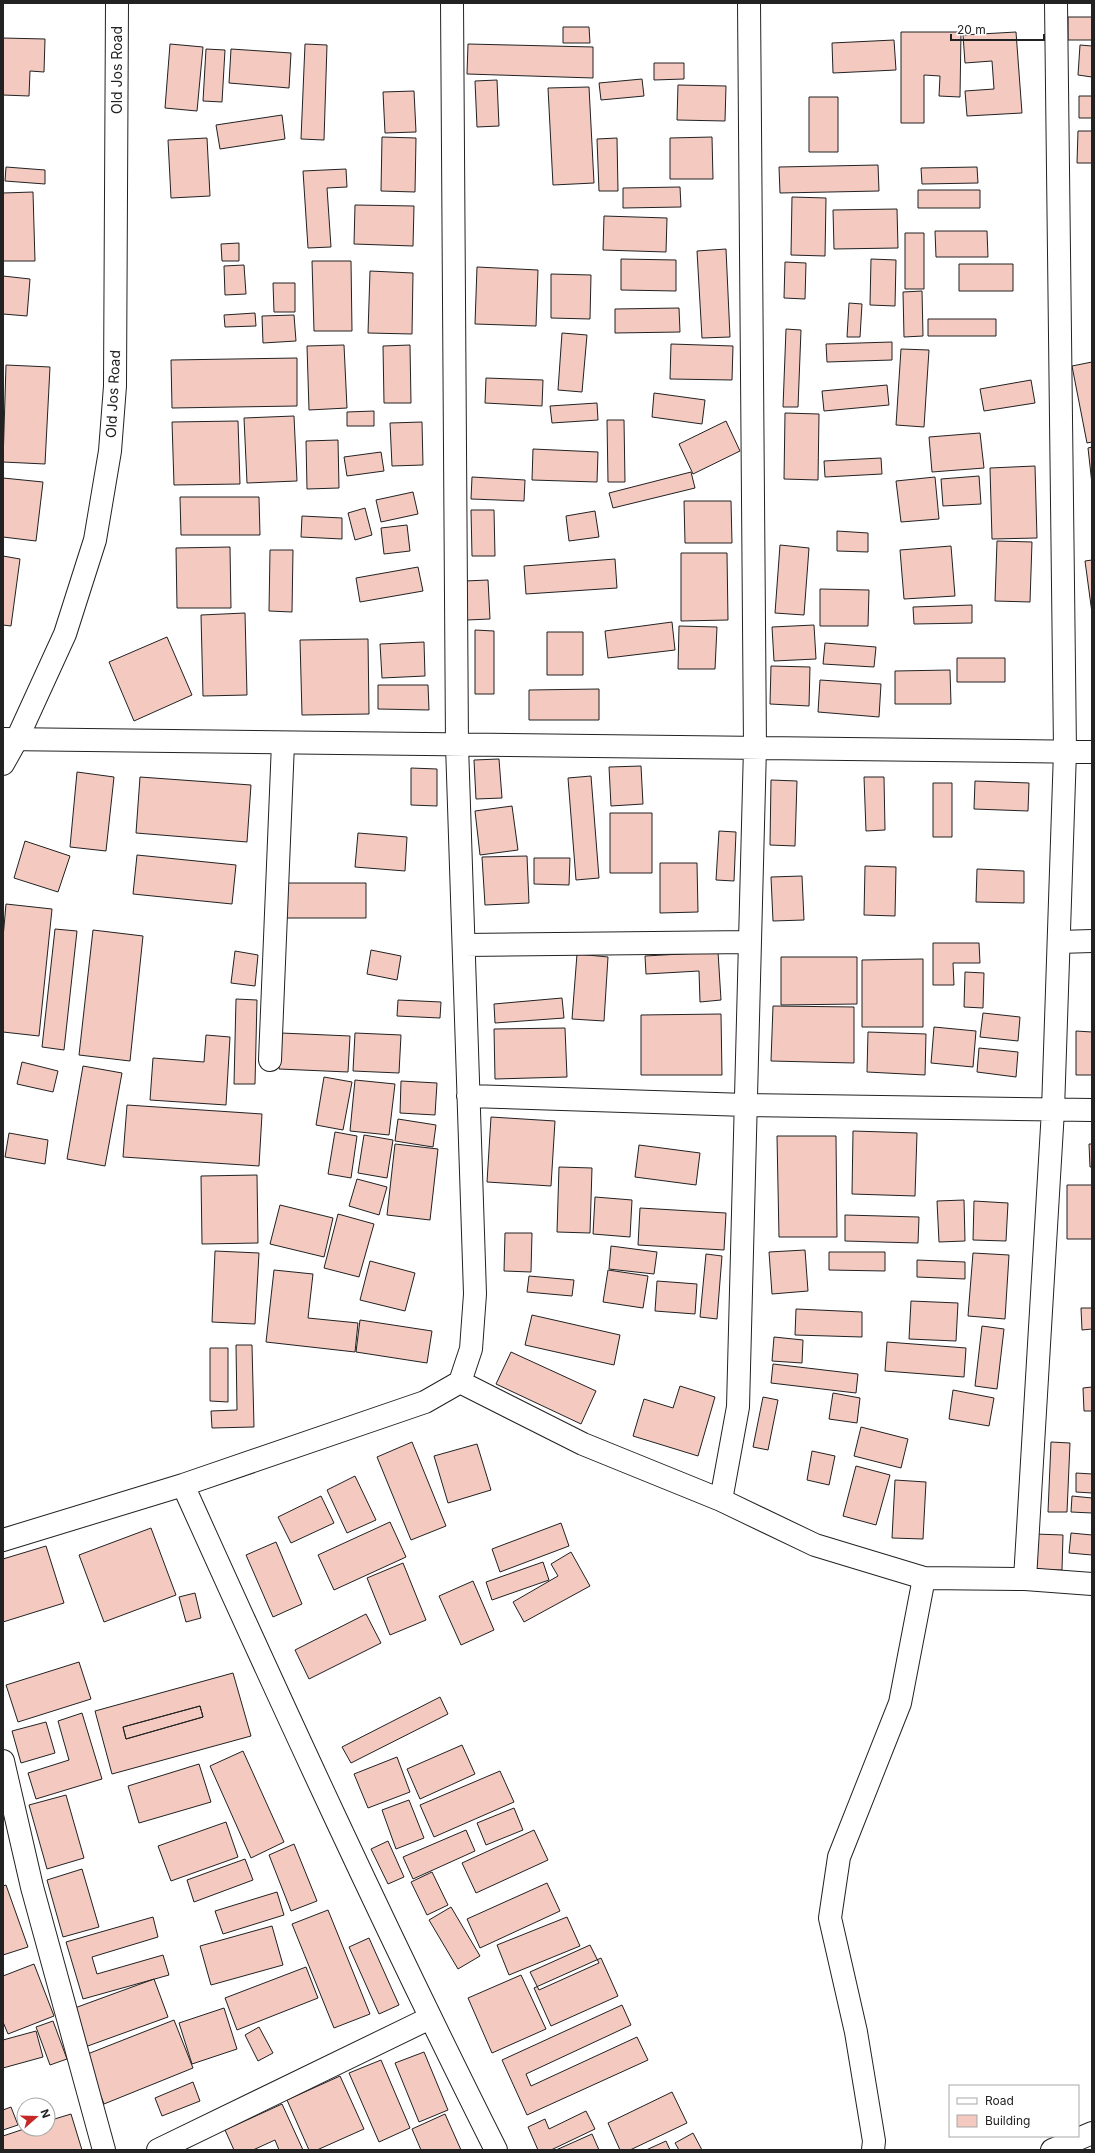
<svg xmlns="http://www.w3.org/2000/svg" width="1095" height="2153" viewBox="0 0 1095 2153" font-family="Inter,sans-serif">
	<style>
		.building { fill: #f3c9c0; stroke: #222; fill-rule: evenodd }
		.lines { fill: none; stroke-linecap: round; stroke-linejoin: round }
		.street-casing { stroke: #222; stroke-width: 24 }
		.secondary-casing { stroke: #222; stroke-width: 24 }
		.street { stroke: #fff; stroke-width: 22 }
		.secondary { stroke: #fff; stroke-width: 22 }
		.labels { text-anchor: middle; stroke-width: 3; stroke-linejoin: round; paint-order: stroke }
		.street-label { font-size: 14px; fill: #222; stroke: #fff }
	</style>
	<rect width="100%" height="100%" fill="#fff"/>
	<path class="building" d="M1068 17H1092V40H1068Z
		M563 27H589L590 43H563Z
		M901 32H961L960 97 939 96 940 76 924 75V123H901Z
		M1016 32 1022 113 967 116 965 91 994 89 992 61 965 63 963 35Z
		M3 38 45 39 44 72 30 71 29 96 3 95Z
		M894 40 896 70 833 73 832 43Z
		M170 44 203 47 197 111 165 108Z
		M305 44 327 45 324 140 301 139Z
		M468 44 593 47V78L467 74Z
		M1080 45 1092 46V77L1078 75Z
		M206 49 225 50 222 102 203 101Z
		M231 49 291 53 289 88 229 83Z
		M654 63H684V79L654 80Z
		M642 79 644 96 601 100 599 83Z
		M497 80 499 126 477 127 475 81Z
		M678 85 726 86 725 121 677 120Z
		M589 87 594 183 553 185 548 88Z
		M414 91 416 132 385 133 383 92Z
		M1079 96H1092V118H1079Z
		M809 97H838V152H809Z
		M282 115 285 139 220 149 216 125Z
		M1078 131H1092V163H1077Z
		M382 137 416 138 415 192 381 191Z
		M712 137 713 179H670V138Z
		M207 138 210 196 171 198 168 140Z
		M617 138 618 191H599L597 139Z
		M878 165 879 191 780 193 779 167Z
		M6 167 45 170V184L5 181Z
		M977 167 978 183 922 184 921 168Z
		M346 169 347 187 327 188 331 247 308 248 303 171Z
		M680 187 681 207 623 208V188Z
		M918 190H980V208H918Z
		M33 192 35 261H3V193Z
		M792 197 826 198 825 256 791 255Z
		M355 205 414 206 413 246 354 244Z
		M897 209 898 248 834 249 833 210Z
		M604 216 667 218 666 252 603 250Z
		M935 231H987L988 257H936Z
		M905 233H924V289H905Z
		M239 243V261H222L221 244Z
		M726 249 730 337 702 338 697 251Z
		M621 259 676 260V291L621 290Z
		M871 259 896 260 895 306 870 305Z
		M312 261H351L352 331H314Z
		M785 262 806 263 805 299 784 298Z
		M959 264H1013V291H959Z
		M244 265 246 294 225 295 224 266Z
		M477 267 538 270 536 326 475 324Z
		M370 271 413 273 412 334 368 333Z
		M551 274 591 275 590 319 551 318Z
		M3 276 30 279 27 316 3 314Z
		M273 283H295V312H274Z
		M922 291 923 336 904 337 903 292Z
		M849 303 862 304 860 337H847Z
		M679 308 680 332 615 333V309Z
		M255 313 256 326 225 327 224 315Z
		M294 315 296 341 263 343 262 316Z
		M928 319H996V336H928Z
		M786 329 801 330 798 407H783Z
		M562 333 587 335 582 392 558 390Z
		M892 342V360L827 362 826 344Z
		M671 344 733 346 732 380 670 379Z
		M344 345 347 408 309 410 307 346Z
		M410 345 411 403H384L383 346Z
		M901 349 929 350 924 427 896 425Z
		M297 358V406L172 408 171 360Z
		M1092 362V442L1087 443 1072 366Z
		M6 365 50 367 45 464 3 462Z
		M486 378 543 380 542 406 485 403Z
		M1031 380 1035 403 984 411 980 389Z
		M887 385 889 405 824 411 822 391Z
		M654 393 705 400 702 424 652 417Z
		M597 403 598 420 552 423 550 406Z
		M374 411V426H347V412Z
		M785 413 819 414 818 480 784 479Z
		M294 416 297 481 247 483 244 418Z
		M607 420H624L625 482H608Z
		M238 421 240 484 174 485 172 422Z
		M726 421 740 451 693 474 679 444Z
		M422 422 423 465 392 466 390 423Z
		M980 433 984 468 932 472 929 437Z
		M338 440 339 488 307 489 306 441Z
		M1092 447V484L1088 448Z
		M533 449 598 452 597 482 532 480Z
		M381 452 384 471 347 476 344 457Z
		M881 458 882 474 825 477 824 461Z
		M1035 466 1037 538 992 539 990 468Z
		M691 472 695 488 613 508 609 493Z
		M979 476 981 504 943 506 941 479Z
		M472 477 525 480 524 501 471 499Z
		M935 477 939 519 901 522 896 481Z
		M3 478 43 482 36 541 3 537Z
		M413 492 418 514 381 522 376 500Z
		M180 497H259L260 535H181Z
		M684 501H731L732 543H685Z
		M365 508 372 535 355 540 348 513Z
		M471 510H494L495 556H472Z
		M595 511 599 537 569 541 566 516Z
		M302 516 342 518V539L301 537Z
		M407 525 410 551 384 554 381 528Z
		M837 531 868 533V552L837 551Z
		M997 541 1032 542 1030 602 995 601Z
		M780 545 809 548 804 615 775 613Z
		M951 546 955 596 904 599 900 550Z
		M230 547 231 608H177L176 548Z
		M270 550H293L292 612 269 611Z
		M681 553H727L728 620 681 621Z
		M3 556 20 559 11 626 3 625Z
		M615 559 617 588 526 594 524 566Z
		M1092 560V613L1085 561Z
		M418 567 423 591 360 602 356 578Z
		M488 580 490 619 467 620 465 581Z
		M820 589 869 590 868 626H820Z
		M972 605V623L914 624 913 607Z
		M245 613 247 695 203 696 201 615Z
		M672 622 675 650 608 658 605 631Z
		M814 625 816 659 774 661 772 627Z
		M679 626 717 627 715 669H678Z
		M475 630 494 631V694H475Z
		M547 632H583V675H547Z
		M167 637 192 695 134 721 109 662Z
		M368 639 369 714 302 715 300 640Z
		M424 642 425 676 382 678 380 644Z
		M825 643 876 647 874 667 823 664Z
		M957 658H1005V682H957Z
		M771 666 810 667 809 706 770 704Z
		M950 670 951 704H895V671Z
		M820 680 881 684 879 717 818 712Z
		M378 685H428L429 710 378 709Z
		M599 689V720H529V690Z
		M499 759 502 798 476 799 474 760Z
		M641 766 643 804 611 806 609 767Z
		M411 768 437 769V806L411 805Z
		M77 772 114 777 106 851 70 847Z
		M591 776 599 878 576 880 568 778Z
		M140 777 251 785 247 842 136 833Z
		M864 777H884L885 830 866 831Z
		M771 780 797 781 795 846 770 845Z
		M975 781 1029 783 1028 811 974 809Z
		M933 783H952V837H933Z
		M512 806 518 850 480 855 475 811Z
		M610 813H652V873H610Z
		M719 831 736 832 734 881 716 880Z
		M358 833 407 837 405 871 355 867Z
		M25 841 70 856 58 892 14 878Z
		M137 855 236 865 232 904 133 894Z
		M527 856 529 903 485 905 482 857Z
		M534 858H570L569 885 534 884Z
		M660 863H697L698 912 660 913Z
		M865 866 896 867 895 916 864 915Z
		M977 869 1024 871V903L976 902Z
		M802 876 804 920 773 921 771 877Z
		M284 883H366V918H285Z
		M6 904 52 909 39 1036 3 1032V938Z
		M55 929 77 931 64 1050 42 1047Z
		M93 930 143 936 130 1061 79 1055Z
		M933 943H979L980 963H953L954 985H933Z
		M371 950 401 956 397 980 367 974Z
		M235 951 258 955 255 986 231 983Z
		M718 952 721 1000 700 1002 699 971 646 974 645 956Z
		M577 954 608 957 604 1021 572 1019Z
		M781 957H857V1004L781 1005Z
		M923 959V1027H862V960Z
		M965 972 984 973 983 1008 964 1007Z
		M562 998 564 1018 495 1023 494 1004Z
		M236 999 257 1000 255 1084H234Z
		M398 1000 441 1002 440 1018 397 1016Z
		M773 1006 854 1007V1063L771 1061Z
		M983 1013 1020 1017 1018 1041 980 1037Z
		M721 1014 722 1075H641V1015Z
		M934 1027 976 1031 973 1067 931 1063Z
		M565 1028 567 1077 495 1079 494 1029Z
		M1076 1031 1092 1032V1075H1076Z
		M868 1032 926 1034 925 1075 867 1072Z
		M281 1033 350 1036 348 1072 279 1069Z
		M355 1033 401 1035 399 1073 353 1071Z
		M206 1035 230 1037 226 1105 150 1100 153 1058 204 1062Z
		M979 1048 1018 1052 1016 1077 977 1072Z
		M22 1062 58 1071 53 1092 17 1084Z
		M83 1066 122 1073 105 1166 67 1159Z
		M324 1077 352 1082 343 1130 316 1125Z
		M355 1080 395 1084 389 1135 350 1131Z
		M401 1081 437 1083 435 1115 400 1113Z
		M127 1105 262 1114 259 1166 123 1157Z
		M491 1117 555 1121 551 1186 487 1182Z
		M398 1119 436 1125 433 1147 395 1141Z
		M853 1131 917 1133 915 1196 852 1194Z
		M335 1132 357 1136 351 1178 328 1174Z
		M9 1133 48 1140 45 1164 5 1157Z
		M364 1135 393 1140 387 1178 358 1173Z
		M777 1136H836L837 1237H779Z
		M395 1144 438 1149 430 1220 387 1215Z
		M1089 1144H1092V1167H1090Z
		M639 1145 700 1153 696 1185 635 1177Z
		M559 1167 592 1168 590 1233 557 1232Z
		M257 1175 258 1243 202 1244 201 1176Z
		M357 1179 387 1187 379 1215 349 1206Z
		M1067 1185H1092V1239H1067Z
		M595 1197 632 1200 630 1237 593 1234Z
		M964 1200 965 1241 939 1242 937 1201Z
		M974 1201 1008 1203 1006 1241 973 1240Z
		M280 1205 333 1218 324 1257 270 1244Z
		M640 1208 726 1213 724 1250 638 1245Z
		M338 1214 374 1224 359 1277 324 1268Z
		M845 1215 919 1217 918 1243 845 1241Z
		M505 1233H532L531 1272 504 1271Z
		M611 1246 657 1252 654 1274 609 1269Z
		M805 1250 808 1291 772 1294 769 1252Z
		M215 1251 259 1253 255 1324 212 1322Z
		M829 1252H885V1271L829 1270Z
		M973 1253 1009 1255 1005 1319 968 1316Z
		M706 1254 722 1256 717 1319 700 1317Z
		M917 1260 965 1262V1279L917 1277Z
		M370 1261 415 1273 405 1311 360 1300Z
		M274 1270 313 1274 308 1318 358 1323 355 1352 266 1342Z
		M608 1270 648 1276 643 1308 603 1302Z
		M529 1276 574 1280 572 1296 527 1292Z
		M657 1281 697 1284 695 1314 655 1311Z
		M911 1301 958 1303 956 1341 909 1339Z
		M1081 1308H1092V1329L1082 1330Z
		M796 1309 862 1312V1337L795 1335Z
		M532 1315 620 1335 614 1365 525 1345Z
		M360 1320 432 1331 427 1363 356 1352Z
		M982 1326 1004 1329 997 1389 975 1386Z
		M774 1337 803 1340 802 1363 772 1361Z
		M887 1342 966 1348 964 1377 885 1371Z
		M236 1345H252L254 1427 212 1428 211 1411 237 1410Z
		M210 1348H228V1402L210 1401Z
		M511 1352 596 1391 581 1424 496 1384Z
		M773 1364 858 1374 856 1393 771 1383Z
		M680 1386 715 1397 698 1456 633 1436 644 1399 673 1408Z
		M1092 1387V1411H1084L1083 1388Z
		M953 1390 994 1398 989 1426 949 1419Z
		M833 1393 860 1398 857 1423 829 1419Z
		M763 1397 778 1400 768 1450 753 1447Z
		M861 1427 908 1439 901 1468 854 1456Z
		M412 1442 446 1526 411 1540 377 1457Z
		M1051 1442 1070 1443 1067 1512H1048Z
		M477 1444 491 1490 448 1503 434 1456Z
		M812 1451 835 1456 829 1485 807 1480Z
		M856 1466 890 1475 876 1525 843 1516Z
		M1076 1473 1092 1474V1493L1076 1492Z
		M355 1476 376 1520 347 1533 327 1490Z
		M895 1480 926 1482 923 1539 892 1538Z
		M321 1496 334 1523 291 1543 278 1517Z
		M1072 1496 1092 1498V1513L1071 1512Z
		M390 1522 406 1557 334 1590 318 1555Z
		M561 1523 569 1546 500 1572 492 1549Z
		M151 1528 176 1595 104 1622 79 1555Z
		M1071 1533 1092 1535V1555L1069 1553Z
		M1035 1534 1063 1535 1062 1570H1034Z
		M276 1542 302 1604 273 1617 246 1555Z
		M46 1546 64 1603 3 1622V1559Z
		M571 1552 590 1586 524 1622 513 1602 558 1576 551 1564Z
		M543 1562 549 1580 492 1600 486 1582Z
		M403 1563 426 1620 390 1635 367 1578Z
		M473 1581 494 1630 461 1645 439 1596Z
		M195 1593 201 1618 186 1622 179 1597Z
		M366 1614 381 1643 309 1679 295 1650Z
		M79 1662 91 1699 18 1722 6 1685Z
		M233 1673 251 1736 112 1774 95 1711ZM200 1706 203 1717 126 1739 123 1727Z
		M440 1697 448 1714 351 1763 342 1747Z
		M200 1706 203 1717 126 1739 123 1727Z
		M82 1713 102 1779 36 1799 28 1773 69 1760 58 1721Z
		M46 1722 55 1753 21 1763 12 1731Z
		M462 1745 475 1774 420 1799 407 1769Z
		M243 1751 284 1842 251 1858 210 1766Z
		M397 1757 410 1792 368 1808 354 1774Z
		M199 1764 211 1802 139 1823 128 1786Z
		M500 1771 514 1802 434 1837 420 1805Z
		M66 1795 84 1858 47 1869 29 1805Z
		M409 1800 424 1838 396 1849 382 1810Z
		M514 1808 523 1830 486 1845 477 1823Z
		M226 1822 238 1857 171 1881 158 1846Z
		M466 1830 475 1851 413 1879 403 1857Z
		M534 1830 548 1860 476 1893 462 1863Z
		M388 1841 404 1877 388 1884 371 1849Z
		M294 1844 317 1901 291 1911 269 1855Z
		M245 1859 253 1880 194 1902 187 1880Z
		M82 1869 99 1927 63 1937 47 1880Z
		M432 1872 448 1905 427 1915 411 1882Z
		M547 1883 560 1911 480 1948 467 1919Z
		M6 1885 28 1947 3 1955V1886Z
		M277 1892 284 1915 223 1934 215 1911Z
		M451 1907 480 1956 458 1969 429 1920Z
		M328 1910 370 2014 334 2028 292 1924Z
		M153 1917 158 1937 92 1957 97 1974 163 1955 169 1975 83 1999 66 1942Z
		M567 1917 580 1946 509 1975 497 1945Z
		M272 1926 283 1965 211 1985 200 1946Z
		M369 1938 399 2005 379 2014 349 1947Z
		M590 1945 599 1963 539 1990 530 1972Z
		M601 1958 618 1996 551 2026 534 1988Z
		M34 1964 54 2016 8 2034 3 2022V1976Z
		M306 1967 318 1998 237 2030 225 1998Z
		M521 1975 546 2029 492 2053 468 1998Z
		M154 1979 168 2017 85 2047 72 2009Z
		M622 2005 631 2025 526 2074 531 2086 637 2037 648 2060 527 2115 502 2060Z
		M224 2008 237 2049 192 2064 179 2023Z
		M174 2020 193 2068 104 2104 85 2055Z
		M53 2021 67 2059 50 2065 36 2027Z
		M259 2027 273 2053 258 2061 245 2035Z
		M36 2031 43 2057 3 2068V2040Z
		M424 2052 448 2110 419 2122 395 2063Z
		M381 2060 410 2128 379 2142 349 2073Z
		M340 2076 364 2129 317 2150H309L287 2100Z
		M193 2082 200 2101 162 2116 155 2098Z
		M672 2092 687 2123 630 2150H620L608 2123Z
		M282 2104 303 2150H279L275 2140 253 2150H234L225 2130Z
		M11 2107 18 2125 3 2130V2110Z
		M586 2111 595 2129 551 2150H538L528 2127 545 2119 549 2129Z
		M71 2114 82 2150H3V2136L24 2129H48V2121Z
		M445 2114 461 2150H421L412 2129Z
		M693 2133 702 2150H679L675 2143Z
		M592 2134 599 2150H556Z
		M666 2141 670 2150H646Z"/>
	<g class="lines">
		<g class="street-casing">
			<path id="street" d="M3 739 1092 752
				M1059 942 1092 941
				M464 945 750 942
				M270 1060 283 743
				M468 1096 746 1105 1092 1110
				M460 1382 583 1444 721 1500 815 1545 924 1578 1025 1579 1092 1584
				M183 1485C284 1709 386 1931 496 2150
				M721 1500 738 1407 755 747 749 3
				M3 1540 183 1485 425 1402 460 1382 471 1349 475 1294 457 745 452 3
				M1025 1579 1053 1110 1065 751 1056 3
				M3 1761 32 1887 104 2150
				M158 2150 430 2018
				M873 2150 874 2141 856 2032 830 1918 839 1857 900 1703 924 1578
				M1052 2150 1092 2133"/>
		</g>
		<g class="secondary-casing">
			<path id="secondary" d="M3 764 17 739 65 634 95 540 110 451 115 386 117 3"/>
		</g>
		<use href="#street" class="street"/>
		<use href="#secondary" class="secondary"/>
	</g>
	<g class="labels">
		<g class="street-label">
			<text transform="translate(117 70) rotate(-90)" y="5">Old Jos Road</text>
			<text transform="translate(113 394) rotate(-87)" y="5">Old Jos Road</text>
		</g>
	</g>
	<rect width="1095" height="2153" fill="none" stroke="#222222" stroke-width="8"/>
	<rect x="949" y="2085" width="130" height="52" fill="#ffffff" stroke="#a7a7a7"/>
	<rect x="957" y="2098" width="20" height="6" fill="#ffffff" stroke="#a7a7a7"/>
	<text x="985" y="2105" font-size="12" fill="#222222">Road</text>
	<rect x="957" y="2115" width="20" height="12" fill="#f3c9c0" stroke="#a7a7a7"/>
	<text x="985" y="2125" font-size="12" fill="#222222">Building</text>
	<g transform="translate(36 2117) rotate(70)"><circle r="19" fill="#ffffff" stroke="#a7a7a7"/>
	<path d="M0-3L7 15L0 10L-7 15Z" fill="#c62828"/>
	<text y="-6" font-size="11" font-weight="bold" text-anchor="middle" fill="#222222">N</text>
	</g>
	<path d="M951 34v6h93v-6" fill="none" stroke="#222222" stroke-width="2"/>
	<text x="957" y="34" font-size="12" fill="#222222" stroke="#ffffff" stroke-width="3" paint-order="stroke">20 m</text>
</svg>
